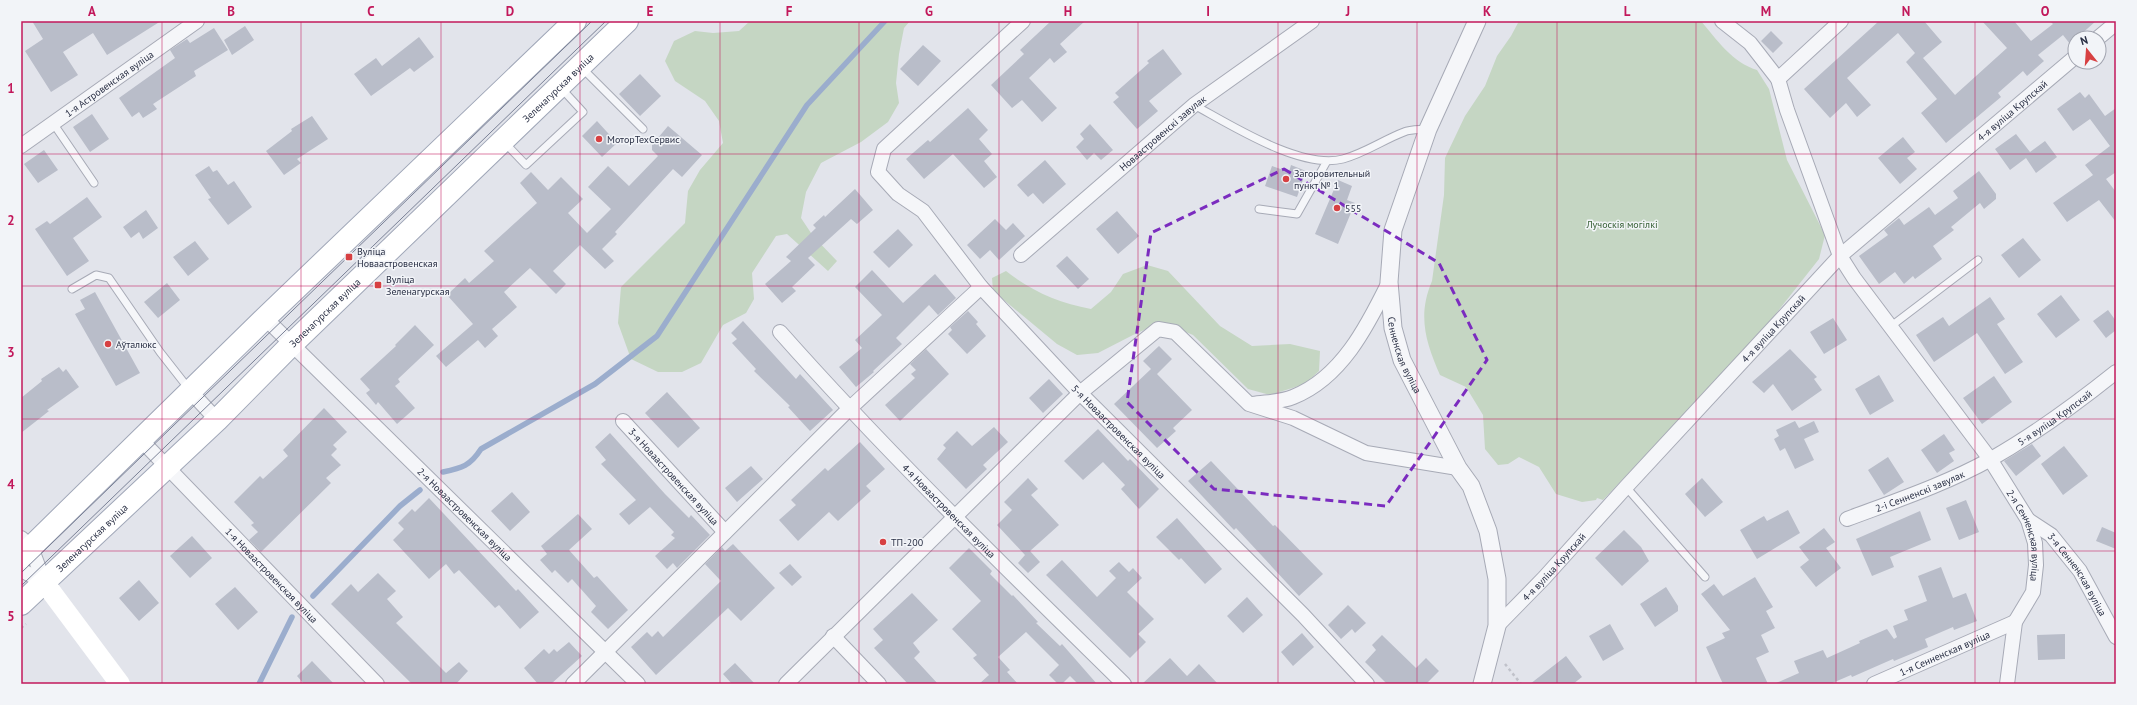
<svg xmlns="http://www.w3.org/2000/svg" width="2137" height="705" viewBox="0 0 2137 705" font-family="'PT Sans',sans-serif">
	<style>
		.green { fill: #c5d6c3 }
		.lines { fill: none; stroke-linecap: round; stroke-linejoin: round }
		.stream { stroke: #9badcd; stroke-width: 5.5 }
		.building { fill: #b9bdc9 }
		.service-casing { stroke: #a7aab6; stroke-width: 9 }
		.minor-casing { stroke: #a7aab6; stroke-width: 16 }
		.tertiary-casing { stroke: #a7aab6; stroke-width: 19 }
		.primary-casing { stroke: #a0a7b8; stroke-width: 24 }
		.path { stroke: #c0c2ca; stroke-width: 2.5; stroke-dasharray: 3 3; stroke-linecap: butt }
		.service { stroke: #f5f6f9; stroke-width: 7 }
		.minor { stroke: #f5f6f9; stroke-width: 14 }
		.tertiary { stroke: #f5f6f9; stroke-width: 17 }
		.secondary { stroke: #fff; stroke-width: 20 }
		.primary { stroke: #fff; stroke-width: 22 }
		.tram { stroke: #7a8196; stroke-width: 1 }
		.marked { fill: none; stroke: #7b2cbf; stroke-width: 3; stroke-dasharray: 8 5; stroke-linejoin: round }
		.grid { fill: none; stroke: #c2185b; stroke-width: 1; stroke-opacity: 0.55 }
		.poi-dot { fill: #d74042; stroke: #f2f4f8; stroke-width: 1.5 }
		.labels { text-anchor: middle; stroke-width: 3; stroke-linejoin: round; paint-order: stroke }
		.street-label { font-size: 10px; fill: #292f44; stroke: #f2f4f8 }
		.poi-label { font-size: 10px; fill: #292f44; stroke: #f2f4f8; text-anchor: start }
		.park-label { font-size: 10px; fill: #376135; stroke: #f2f4f8 }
		.neatline { fill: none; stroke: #c2185b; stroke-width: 1.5 }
		.grid-label { font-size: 13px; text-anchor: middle; font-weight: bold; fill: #c2185b }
	</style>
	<rect width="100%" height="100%" fill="#e2e4eb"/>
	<path class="green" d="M750 21H910L904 28 899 54 896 83 899 103 888 122 861 142 821 163 806 192 801 218 813 236 837 261 828 271 787 234 776 236 752 273 754 299 746 313 723 325 701 363 682 372H658L631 359 618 323 621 287 685 223 688 191 700 170 723 143 719 121 705 101 675 81 665 61 674 41 695 31 713 33 739 31Z
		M1519 21H1701C1716 39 1733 63 1757 70L1769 89 1787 160 1825 235 1819 259 1756 339 1603 500 1597 498 1596 500 1582 502 1556 494 1539 467 1519 457 1508 464 1498 465 1485 449 1483 415 1466 387 1440 375C1426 343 1417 316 1432 281L1444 195 1445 158 1465 116 1485 86 1497 56 1511 36Z
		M1147 265 1168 271 1220 326 1252 346 1290 344 1320 351 1319 371 1305 384 1270 395 1248 389 1193 335 1162 322 1133 335 1098 353 1077 355 1057 344 993 291 992 278 1006 271C1031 291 1059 303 1091 309L1111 292 1123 274Z"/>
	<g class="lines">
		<path class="stream" d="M443 472C462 468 470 466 481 449L595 384 657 336 807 105 885 21
			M313 596 400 506 420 490
			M259 684 292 617"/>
	</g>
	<path class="building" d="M32 21H161L107 55 93 33 63 52 78 75 51 92 25 51 43 39Z
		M1051 21H1085L1060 44 1067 52 1054 63 1050 58 1029 78 1057 108 1042 122 1022 100 1012 108 991 85 1024 54 1020 50Z
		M1879 21H1924L1942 42 1923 58 1955 95 2007 48 1982 21H2014L2031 41 2053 24 2050 21H2096L2070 44 2063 35 2038 55 2044 61 2027 76 2023 71 1998 93 2001 97 1946 143 1921 113 1937 99 1906 62 1915 53 1898 33 1847 78 1871 105 1857 117 1846 103 1830 118 1804 89Z
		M245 26 254 40 232 55 224 40Z
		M214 28 228 50 194 71 196 76 153 104 157 109 143 118 139 112 132 117 119 98 175 58 170 50 187 39 190 43Z
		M1771 31 1783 43 1773 53 1761 41Z
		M419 37 434 57 414 72 410 68 371 96 354 74 376 58 382 66Z
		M923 45 941 61 918 86 900 69Z
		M1163 49 1182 74 1149 101 1158 111 1137 129 1113 102 1119 97 1115 93 1149 63 1147 61Z
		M640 74 661 96 640 116 619 94Z
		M2080 92 2085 98 2089 94 2105 116 2116 108V172L2106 179 2116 192V222L2099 200 2067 222 2053 203 2093 175 2085 165 2110 146 2090 119 2073 131 2057 109Z
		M968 108 988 130 979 139 992 154 984 161 997 177 984 188 953 154 924 179 906 159 928 140 930 142Z
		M92 114 109 139 90 152 73 127Z
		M312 116 328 139 297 159 301 163 284 175 266 151 292 131 291 129Z
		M597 121 617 143 602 157 582 136Z
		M1090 124 1113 150 1101 160 1094 153 1087 160 1076 147 1084 139 1080 134Z
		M668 126 702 155 682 177 673 169 615 232 617 234 602 249 614 261 605 269 580 245 553 271 566 284 556 294 530 268 504 292 517 307 492 329 498 336 485 348 478 340 446 367 436 356 473 324 447 295 465 278 469 283 494 261 484 251 537 203 520 183 531 172 548 190 561 177 583 199 568 213 587 233 611 209 588 187 608 166 629 186 658 156 652 150V145Z
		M2016 134 2030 152 2045 141 2057 157 2036 173 2026 158 2010 170 1995 149Z
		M1903 137 1915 152 1907 158 1917 169 1900 184 1878 158Z
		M44 150 58 170 38 183 24 164Z
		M1045 160 1066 184 1043 204 1033 193 1028 197 1017 185Z
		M1291 165 1306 171 1297 197 1265 186 1272 166 1289 172Z
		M209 166 213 172 217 170 228 185 234 181 252 207 228 225 208 199 211 198 195 175Z
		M1979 171 1996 194V199L1984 209 1980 203 1951 227 1954 230 1933 246 1942 259 1915 279 1913 276 1904 284 1895 272 1879 284 1859 256 1888 235 1884 230 1899 218 1904 225 1929 207 1935 215 1958 198 1953 191Z
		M1338 180 1352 186 1347 200 1355 203 1338 244 1315 234Z
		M855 189 873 210 857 224 851 219 808 258 815 265 792 287 796 291 782 303 765 284 791 261 786 257 816 228 813 225 824 215 825 217Z
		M87 197 102 217 73 238 89 261 67 276 35 229 47 221 50 224Z
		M146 210 158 228 143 239 139 232 131 238 123 227Z
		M1117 211 1139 236 1118 254 1096 229Z
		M995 219 1006 230 1013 223 1025 236 999 260 990 250 980 259 967 245Z
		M898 229 913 245 889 268 873 252Z
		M2023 238 2041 260 2019 278 2001 255Z
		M195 241 209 259 188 276 173 257Z
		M1067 256 1089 279 1078 289 1056 266Z
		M872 270 903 303 935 274 956 298 938 315 929 305 896 338 902 344 873 371 874 372 856 387 839 367 862 348 855 340 882 315 855 287Z
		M167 283 180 300 158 318 144 302Z
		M95 292 140 373 116 386 75 314 85 309 80 300Z
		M2061 295 2080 320 2056 338 2037 314Z
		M1990 297 2005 319 1997 324 2023 362 2005 374 1977 333 1934 362 1916 335 1943 317 1949 326Z
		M2108 310 2116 321V330L2106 338 2093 321Z
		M968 311 978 322 976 324 986 336 967 354 948 334 952 330 950 327Z
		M1833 318 1847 340 1824 354 1810 332Z
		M743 321 796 379 800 374 833 410 810 431 788 407 790 406 754 371 756 369 732 343 737 339 731 333Z
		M415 325 434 345 398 379 400 382 395 386 415 408 397 424 378 402 376 405 366 393 370 390 360 379 396 346 395 345Z
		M1159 346 1172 359 1157 374 1192 410 1173 428 1176 431 1157 448 1114 404 1151 369 1143 361Z
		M926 349 949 374 900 421 885 405 915 378 911 374 916 370 910 364Z
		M1790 349 1817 377 1814 379 1822 390 1792 411 1773 384 1764 393 1752 382Z
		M59 367 63 372 66 369 79 387 47 410 49 411 21 433V398L42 381 41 379Z
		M1879 375 1894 401 1870 415 1855 389Z
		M1994 376 2012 402 1982 424 1963 398Z
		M1049 379 1063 394 1043 413 1029 398Z
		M667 392 700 428 678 448 645 413Z
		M324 408 347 432 333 445 337 449 331 455 341 465 326 478 331 483 261 552 249 540 258 532 251 525 254 523 234 502 260 476 263 479 288 456 283 450Z
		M1795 421 1799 428 1814 421 1819 432 1804 439 1814 460 1795 469 1785 448 1780 451 1774 439 1779 436 1776 430Z
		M994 427 1008 442 983 465 987 469 966 489 937 459 946 448 943 445 957 431 972 446Z
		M1098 429 1128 461 1130 459 1159 489 1139 509 1121 489 1125 485 1103 462 1083 480 1064 461Z
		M610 433 665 494 689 518 691 515 710 535 677 568 673 563 667 569 655 556 675 538 671 535 674 532 650 507 629 525 619 514 636 500 601 464 606 460 595 447Z
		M1944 434 1955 450 1949 453 1954 461 1937 473 1921 450Z
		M860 442 885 469 866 486 871 491 838 521 829 512 798 541 779 520 796 505 791 500 825 468 828 471Z
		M2032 444 2041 456 2016 476 2004 461Z
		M2064 446 2088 476 2063 495 2041 464Z
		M1888 457 1904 482 1884 495 1868 470Z
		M1211 461 1273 526 1275 525 1323 574 1299 596 1236 528 1234 530 1188 481Z
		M751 466 763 479 737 502 725 488Z
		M1028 478 1038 489 1031 495 1059 525 1030 551 1040 562 1028 573 1018 563 1025 555 997 525 1012 510 1004 502Z
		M1702 478 1723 502 1705 517 1685 494Z
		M512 492 530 512 510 531 491 511Z
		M429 498 516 591 518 589 539 612 520 629 499 605 495 608 459 570 454 574 446 564 429 579 393 540 404 529 398 523 412 509 415 512Z
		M1966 500 1979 532 1959 540 1946 508Z
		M1788 510 1800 533 1757 559 1740 530 1764 516 1767 521Z
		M1920 511 1931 540 1890 557 1894 567 1872 576 1856 539Z
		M578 514 592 529 569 550 594 578 597 576 628 610 608 629 591 612 596 606 572 579 568 583 555 570 552 573 540 560 547 554 541 546Z
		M1177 518 1222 569 1205 584 1181 558 1179 560 1156 537Z
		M2102 527 2116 533V549L2096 541Z
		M1824 528 1835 542 1826 548 1841 568 1816 587 1800 567 1809 560 1799 547Z
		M1624 530 1641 547 1649 561 1622 586 1595 558Z
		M192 536 212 558 190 578 170 556Z
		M733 544 775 588 741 621 728 608 656 675 631 647 647 632 652 637 658 631 663 637 721 581 705 564 722 547 725 551Z
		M969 548 992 571 990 574 1012 596 1013 595 1038 622 1036 623 1060 646 1062 644 1097 684H1078L1070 676 1062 684H1058L1049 675 1059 665 1026 632 998 657 1010 670 1007 672 1018 684H979L989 675 973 658 977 655 952 629 981 601 949 568Z
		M1062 560 1097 597 1116 578 1109 571 1119 562 1129 572 1133 568 1142 578 1127 592 1154 619 1138 634 1146 642 1130 658 1046 575Z
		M790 564 802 577 792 586 779 573Z
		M1941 567 1953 598 1966 593 1977 621 1954 630 1953 627 1925 639 1928 647 1894 661 1893 659 1852 677 1851 675 1830 684H1774L1799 673 1794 661 1823 650 1827 658 1860 643 1859 641 1887 629 1894 639 1897 637 1893 626 1908 620 1904 610 1927 601 1918 576Z
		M378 573 396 591 387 599 403 617 396 623 446 673 459 662 468 671 456 684H412L331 604 351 584 358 592Z
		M1755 577 1773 607 1766 611 1775 628 1761 635 1769 652 1756 658 1768 684H1723L1706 647 1725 638 1722 633 1730 630 1701 594 1714 584 1723 596Z
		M139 580 159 603 139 621 119 598Z
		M235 587 258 612 238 630 215 604Z
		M1666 587 1678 606V611L1655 627 1640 604Z
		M912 593 938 620 913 643 920 652 914 658 938 684H908L874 648 883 640 873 629Z
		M1247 597 1263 615 1243 633 1227 616Z
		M1348 605 1366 623 1355 633 1352 629 1341 639 1328 625Z
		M1610 624 1624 649 1603 661 1589 636Z
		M1302 633 1314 647 1293 666 1281 652Z
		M2065 634V659L2038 660 2037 635Z
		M1382 635 1416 668 1426 658 1439 671 1426 684H1387L1365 662 1376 650 1372 645Z
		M569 642 582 656 551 684H538L524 668 544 649 549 654 554 649 557 652Z
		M1566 656 1582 677 1573 684H1530Z
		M1170 658 1187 676 1199 664 1218 684H1142Z
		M312 661 334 684H304L297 676Z
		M735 663 755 684H732L723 674Z"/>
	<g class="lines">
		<g class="service-casing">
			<path id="service" d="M582 68 643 129
				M1194 105C1231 125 1301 170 1343 159 1365 153 1383 140 1404 132 1411 129 1421 130 1428 129
				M53 123 94 183
				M504 142 526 165 583 112 561 88
				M1259 209 1297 214 1327 161
				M72 289 96 275 109 278 160 352 189 389
				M1890 327 1978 260
				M1626 487 1705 577"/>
		</g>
		<g class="minor-casing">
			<g id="minor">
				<path id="s1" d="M1023 21 884 149 878 172 898 194 923 211 981 287 1080 393 1303 615 1367 684"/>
				<path id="s2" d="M1722 21 1750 43 1778 79 1787 110 1840 256 1854 278 1990 459 2028 520 2035 543 2036 565 2033 592 2015 622 2007 684"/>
				<path d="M2098 38 2116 23"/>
				<path d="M1778 79 1841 21"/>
				<path id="s3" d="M21 146 197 21"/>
				<path id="s4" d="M1021 255 1194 105 1312 21"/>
				<path id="s5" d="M265 318 638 684"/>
				<path id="s6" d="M780 332C889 455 1007 569 1124 684"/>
				<path d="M190 391 217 420"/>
				<path d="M1253 404C1265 402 1281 402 1293 397 1341 378 1367 327 1389 282"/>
				<path id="s7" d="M623 421 725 532"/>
				<path id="s8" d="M141 440 377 684"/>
				<path id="s9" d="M1847 519C1895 501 1946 484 1991 459 2035 434 2076 404 2116 372"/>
				<path id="s10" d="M2028 520 2051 535 2080 571 2116 637"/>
				<path d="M21 538 31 547 44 582"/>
				<path d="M21 570 44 582"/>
				<path id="s11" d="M1497 626 1544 578 1626 487 1840 256 2075 57"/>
				<path d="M833 636 879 684"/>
				<path d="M573 684 849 409 981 287"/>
				<path d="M786 684 1080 393 1158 329 1175 332 1249 404 1293 418 1366 453 1458 468"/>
				<path id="s12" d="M1874 684 2015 622"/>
			</g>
		</g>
		<g class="tertiary-casing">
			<g id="tertiary">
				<path id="s13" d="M1477 21 1428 129 1393 230 1389 282 1393 328 1402 360 1458 468 1471 486 1488 531 1497 579V626L1482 684"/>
			</g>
		</g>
		<g class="primary-casing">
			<g id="primary">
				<path d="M21 557 265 318 575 21"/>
				<path id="s14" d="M21 604 217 420 292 344 627 21"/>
			</g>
		</g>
		<path class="path" d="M21 628 26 624
			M1505 664 1521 684"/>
		<use href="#service" class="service"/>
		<use href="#minor" class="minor"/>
		<use href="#tertiary" class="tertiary"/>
		<path class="secondary" d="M44 582 120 684"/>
		<use href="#primary" class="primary"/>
		<path class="tram" d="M21 573 592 21
			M21 586 606 21"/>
	</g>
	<path class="marked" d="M1284 169 1439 263 1487 360 1386 506 1214 489 1127 402 1151 233Z"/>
	<path class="grid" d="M162 21V684M301 21V684M441 21V684M580 21V684M720 21V684M859 21V684M999 21V684M1138 21V684M1278 21V684M1417 21V684M1557 21V684M1696 21V684M1836 21V684M1975 21V684M21 154H2116M21 286H2116M21 419H2116M21 551H2116"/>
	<g class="poi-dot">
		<circle cx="599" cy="139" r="4"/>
		<circle cx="1286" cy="179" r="4"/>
		<circle cx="1337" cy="208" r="4"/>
		<rect x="345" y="253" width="8" height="8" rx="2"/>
		<rect x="374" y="281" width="8" height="8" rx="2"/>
		<circle cx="108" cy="344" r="4"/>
		<circle cx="883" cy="542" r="4"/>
	</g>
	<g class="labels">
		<g class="street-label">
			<text dy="4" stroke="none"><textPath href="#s3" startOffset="108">1-я Астровенская вуліца</textPath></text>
			<text dy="4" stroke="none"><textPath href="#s14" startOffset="745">Зеленагурская вуліца</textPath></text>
			<text dy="4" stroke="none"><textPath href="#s11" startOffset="730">4-я вуліца Крупскай</textPath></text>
			<text dy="4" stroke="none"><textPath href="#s4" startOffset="187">Новаастровенскі завулак</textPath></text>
			<text dy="4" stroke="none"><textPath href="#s14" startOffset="421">Зеленагурская вуліца</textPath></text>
			<text dy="4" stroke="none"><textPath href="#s11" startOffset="406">4-я вуліца Крупскай</textPath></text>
			<text dy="4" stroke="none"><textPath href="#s13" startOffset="353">Сенненская вуліца</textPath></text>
			<text dy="4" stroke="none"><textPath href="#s9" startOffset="232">5-я вуліца Крупскай</textPath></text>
			<text dy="4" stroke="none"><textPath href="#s1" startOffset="568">5-я Новаастровенская вуліца</textPath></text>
			<text dy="4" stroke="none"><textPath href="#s7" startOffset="75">3-я Новаастровенская вуліца</textPath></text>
			<text dy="4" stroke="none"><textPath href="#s9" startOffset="78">2-і Сенненскі завулак</textPath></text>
			<text dy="4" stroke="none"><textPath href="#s6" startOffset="246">4-я Новаастровенская вуліца</textPath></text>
			<text dy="4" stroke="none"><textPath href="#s5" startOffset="280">2-я Новаастровенская вуліца</textPath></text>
			<text dy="4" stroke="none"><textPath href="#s2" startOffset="607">2-я Сенненская вуліца</textPath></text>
			<text dy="4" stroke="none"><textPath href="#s14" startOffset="97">Зеленагурская вуліца</textPath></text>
			<text dy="4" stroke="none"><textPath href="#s11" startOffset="82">4-я вуліца Крупскай</textPath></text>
			<text dy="4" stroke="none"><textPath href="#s8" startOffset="188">1-я Новаастровенская вуліца</textPath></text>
			<text dy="4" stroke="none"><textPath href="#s10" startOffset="75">3-я Сенненская вуліца</textPath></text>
			<text dy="4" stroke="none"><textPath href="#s12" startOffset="77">1-я Сенненская вуліца</textPath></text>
		</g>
		<g class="poi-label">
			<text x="607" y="143">МоторТехСервис</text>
			<text x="1294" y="177">Загоровительный<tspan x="1294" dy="12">пункт № 1</tspan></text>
			<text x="1345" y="212">555</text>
			<text x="357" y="255">Вуліца<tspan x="357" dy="12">Новаастровенская</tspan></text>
			<text x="386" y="283">Вуліца<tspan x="386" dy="12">Зеленагурская</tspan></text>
			<text x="116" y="348">Аўталюкс</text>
			<text x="891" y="546">ТП-200</text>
		</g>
		<g class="park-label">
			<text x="1622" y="228">Лучоскія могілкі</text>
		</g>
	</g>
	<rect width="2137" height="705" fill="none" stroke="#f2f4f8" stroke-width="44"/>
	<g transform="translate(2087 50) rotate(343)"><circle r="19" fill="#f2f4f8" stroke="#a2a5b0"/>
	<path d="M0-3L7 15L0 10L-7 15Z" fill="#d74042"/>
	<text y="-6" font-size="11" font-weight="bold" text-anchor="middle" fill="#292f44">N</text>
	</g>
	<rect x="22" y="22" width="2093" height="661" class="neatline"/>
	<g class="grid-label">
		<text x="92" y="16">A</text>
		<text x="231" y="16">B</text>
		<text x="371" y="16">C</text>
		<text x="510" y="16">D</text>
		<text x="650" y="16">E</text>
		<text x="789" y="16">F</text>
		<text x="929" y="16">G</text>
		<text x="1068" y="16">H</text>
		<text x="1208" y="16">I</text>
		<text x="1348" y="16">J</text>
		<text x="1487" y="16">K</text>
		<text x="1627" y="16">L</text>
		<text x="1766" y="16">M</text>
		<text x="1906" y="16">N</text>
		<text x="2045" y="16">O</text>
		<text x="11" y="93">1</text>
		<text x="11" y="225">2</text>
		<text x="11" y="357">3</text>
		<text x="11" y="489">4</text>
		<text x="11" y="621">5</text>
	</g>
</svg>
